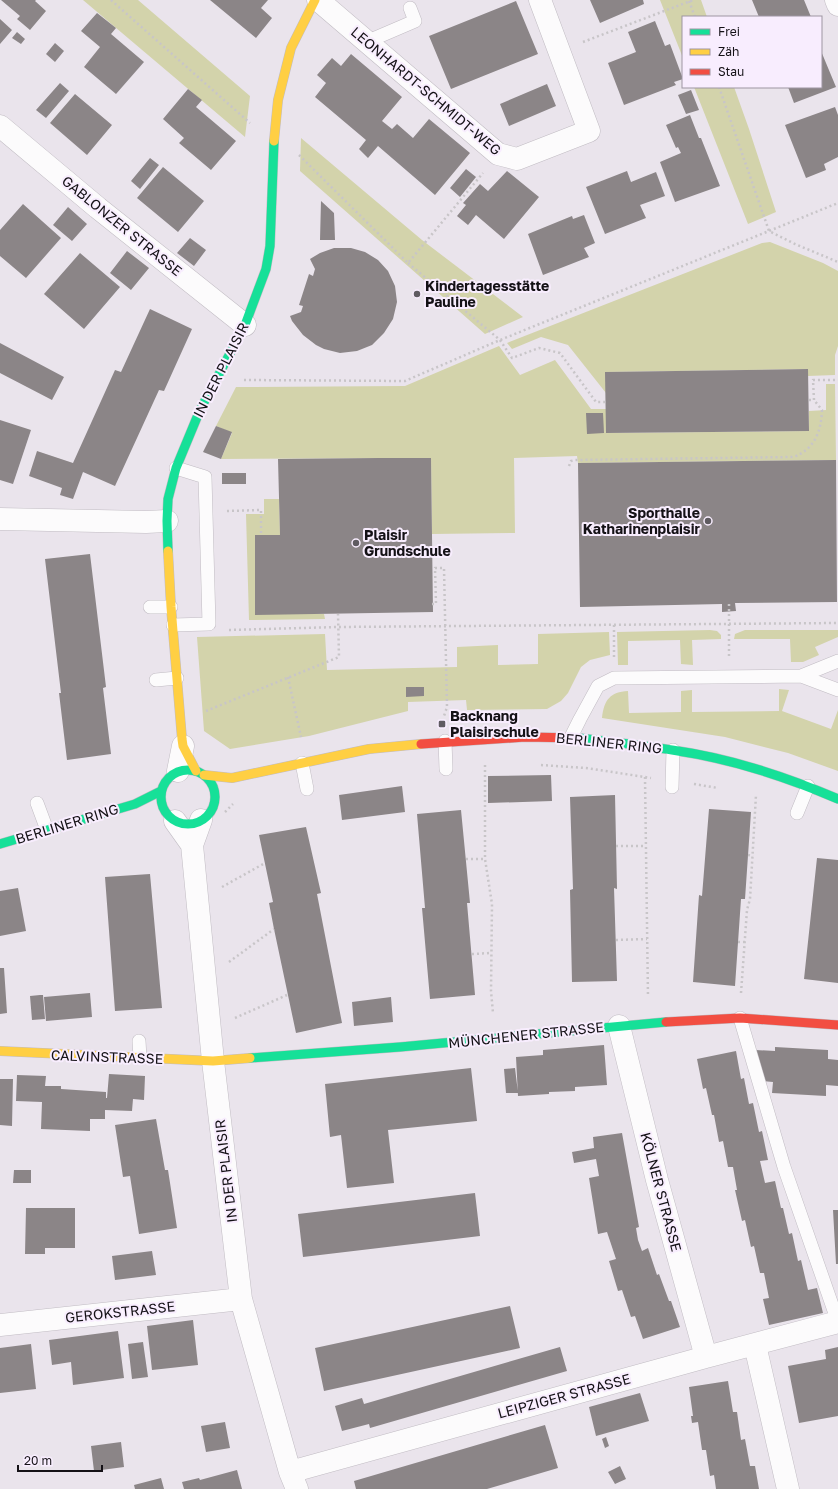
<svg xmlns="http://www.w3.org/2000/svg" width="838" height="1489" viewBox="0 0 838 1489" font-family="'Golos Text',sans-serif">
	<style>
		.green { fill: #d3d3ab }
		.building { fill: #8b8587 }
		.lines { fill: none; stroke-linecap: round; stroke-linejoin: round }
		.lane-casing { stroke: #c1bcc3; stroke-width: 14 }
		.street-casing { stroke: #c1bcc3; stroke-width: 23 }
		.fast-casing { stroke: #c1bcc3; stroke-width: 10 }
		.slow-casing { stroke: #c1bcc3; stroke-width: 10 }
		.jam-casing { stroke: #c1bcc3; stroke-width: 10 }
		.path { stroke: #c8c5c8; stroke-width: 2.5; stroke-dasharray: 2 3; stroke-linecap: butt }
		.lane { stroke: #fcfbfc; stroke-width: 13 }
		.street { stroke: #fcfbfc; stroke-width: 22 }
		.fast { stroke: #16e098; stroke-width: 9 }
		.slow { stroke: #ffcf43; stroke-width: 9 }
		.jam { stroke: #f24e42; stroke-width: 9 }
		.poi-dot { fill: #5f5b61; stroke: #f8edfe; stroke-width: 1.5 }
		.labels { text-anchor: middle; stroke-width: 4; stroke-linejoin: round; paint-order: stroke }
		.street-label { font-size: 14px; fill: #141116; stroke: #f8edfe }
		.poi-label { font-size: 14px; font-weight: bold; fill: #141116; stroke: #f8edfe; text-anchor: start }
	</style>
	<rect width="100%" height="100%" fill="#eae4ec"/>
	<path class="green" d="M83 0H138L250 96 245 137Z
		M660 0H701L707 17H683V58Z
		M694 87H734L749 129 776 212 748 224Z
		M301 138 422 240 523 317 485 334 300 171Z
		M770 242 823 263 838 271V346L835 355V375L808 376V369L606 372V393L568 345 541 337 512 349 507 343 762 243Z
		M499 346 520 375 555 360 591 409H606V433L809 431V411L826 410V384H835L836 460 578 463 577 456 514 458 515 533 432 534 431 458 221 459 232 433 216 426 236 387 405 386Z
		M264 499H279L280 535H255V614H324L325 619 249 620 246 514H264Z
		M710 630 717 631 721 635V639L692 640 693 665 681 664 680 640 628 641V665H618L617 632Z
		M745 630H838V637L815 647 819 655 803 662H791L790 639H734L735 634Z
		M609 632 610 655 590 660 581 667 568 693 561 701 547 709 467 710 466 700 408 702V711L309 736 230 749 204 731 197 637 325 634 327 670 457 667V647L498 645V665L538 664V634Z
		M779 689 789 690 782 711 831 729 838 710V771L788 753 725 737 602 718C604 700 610 692 628 691L629 713 681 712V691L692 690V712L779 711Z"/>
	<path class="building" d="M1 0H36L35 1 46 11 30 30 17 19 20 16Z
		M210 0H268L261 8 272 18 256 38Z
		M590 0H643L644 4 600 23Z
		M752 0H804L811 17H759Z
		M516 1 538 54 451 89 429 36Z
		M97 13 116 28 111 34 144 62 116 94 84 67 100 47 81 31Z
		M0 19 12 30 0 44Z
		M655 21 665 46 670 44 683 79 674 82 676 85 624 105 608 63 636 52 628 32Z
		M17 32 25 39 21 44 12 38Z
		M55 43 64 51 55 62 46 54Z
		M821 51 836 87 794 103 788 87H821Z
		M351 54 402 97 382 121 392 129 397 124 413 138 429 119 470 153 435 195 378 146 368 158 359 149 366 140 315 97 326 83 317 75 332 58 341 66Z
		M60 83 69 91 46 118 36 110Z
		M547 84 556 106 509 126 500 104Z
		M188 89 202 100 196 107 236 141 211 170 179 143 184 138 163 119Z
		M691 90 699 110 686 114 678 95Z
		M75 94 112 125 87 155 50 123Z
		M835 107 838 115V157L824 164 826 170 806 178 785 125Z
		M690 115 699 138H701L720 186 675 202 660 162 681 153 678 147 676 148 666 125Z
		M150 158 159 165 140 189 131 181Z
		M163 167 204 201 178 232 137 198Z
		M466 169 476 177 460 197 450 188Z
		M507 171 539 197 504 239 476 215 468 225 457 216 466 205 463 203 480 184 488 191Z
		M627 171 631 182 656 172 665 196 640 205 646 218 605 234 586 187Z
		M321 201 334 213 335 240H320Z
		M23 204 61 238 26 278 0 256V230Z
		M68 207 87 224 72 241 53 225Z
		M584 215 595 243 584 248 589 257 543 275 528 234 572 216 573 219Z
		M190 238 206 250 194 266 177 253Z
		M334 248H351L365 252 378 260 388 271 395 286 397 302 393 319 384 333 372 345 357 351 340 353 324 349 316 345 303 335 292 321 290 316 301 312 303 306 299 305 309 274 313 276 315 269 310 259 320 253Z
		M127 251 149 268 131 290 110 273Z
		M80 253 120 287 84 329 44 294Z
		M150 309 192 329 164 391 159 390 115 486 83 472 73 499 60 495 62 488 29 476 37 451 73 463 115 370 121 372Z
		M0 343 64 377 52 400 0 373Z
		M808 369 809 431 606 433 605 372Z
		M586 413H603L604 433 587 434Z
		M0 420 31 430 13 484 0 480Z
		M216 426 232 432 221 459 203 452Z
		M378 458H431L433 612 255 615V535H280L278 459Z
		M836 460 837 602 735 603 736 611 722 612V604L580 607 578 463Z
		M222 473H246V484H222Z
		M90 554 106 687 103 688 111 754 67 760 59 693H61L45 559Z
		M406 687H424V696L406 697Z
		M551 775 552 801 488 803V776Z
		M402 786 405 812 342 820 339 795Z
		M615 795 617 889 614 888 617 981 572 982 570 890 573 889 570 797Z
		M709 809 751 812 745 899H741L735 986 693 982 699 895 702 896Z
		M461 810 470 903H467L475 995 430 999 422 908H425L417 814Z
		M306 827 321 893 317 894 342 1023 296 1033 274 929 269 903 273 902 259 835Z
		M817 858 838 860V983L804 979Z
		M150 874 162 1008 115 1011 105 877Z
		M18 888 26 931 0 936V891Z
		M0 968H4L7 1013 0 1014Z
		M90 993 92 1017 46 1021 44 997Z
		M40 995H43L45 1019 32 1020 30 996Z
		M391 997 393 1022 354 1026 352 1002Z
		M604 1045 607 1085 575 1087V1091L549 1092V1094L518 1096 516 1057 543 1055V1050Z
		M775 1047 828 1050V1059L838 1060V1086L826 1085V1096L772 1093 773 1082 762 1081 755 1050 775 1051Z
		M736 1051 741 1079 744 1078 749 1104 753 1103 759 1132 762 1131 768 1160 760 1161 765 1183 775 1181 781 1208H783L789 1234 792 1233 798 1261 801 1260 808 1290 817 1288 823 1313 769 1325 763 1299 769 1298 764 1273H760L754 1246 751 1247 745 1220 742 1221 735 1190H737L733 1167H728L723 1141 719 1142 714 1115H712L706 1088 703 1089 697 1059Z
		M471 1068 477 1121 388 1130 394 1183 347 1188 341 1135 330 1137 325 1084Z
		M515 1068 518 1093H506L504 1069Z
		M109 1074 145 1076 144 1100 133 1099 132 1111 105 1110V1119H90V1131L41 1129 42 1102 16 1101 17 1075 46 1076 45 1086H61V1089L106 1092V1098H107Z
		M0 1079H13L12 1126 0 1125Z
		M156 1119 165 1170H168L177 1228 139 1234 130 1176 123 1177 115 1125Z
		M622 1133 639 1227 636 1228 638 1240 642 1251 648 1248 657 1275 659 1274 669 1301H671L680 1327 643 1339 635 1316 631 1317 622 1290 618 1291 609 1261 616 1259 607 1232 598 1234 589 1178 599 1176 596 1159 574 1163 572 1152 594 1148 593 1137Z
		M14 1170H31V1183H13Z
		M475 1193 480 1236 303 1257 298 1214Z
		M26 1208H75V1248H45V1254H25Z
		M833 1210H838V1264H836Z
		M152 1251 156 1275 115 1280 112 1256Z
		M510 1306 520 1348 324 1391 315 1348Z
		M193 1320 198 1365 152 1370 147 1326Z
		M118 1331 124 1378 73 1385 71 1362 52 1365 49 1340Z
		M143 1342 148 1377 132 1379 128 1344Z
		M31 1344 36 1389 0 1393V1348Z
		M560 1347 567 1371 370 1428 369 1424 342 1431 335 1406 362 1398 364 1404Z
		M838 1347V1416L799 1423 788 1366 826 1359 825 1350Z
		M728 1381 733 1412H737L741 1440 745 1439 750 1466H755L759 1489H716L714 1475 710 1476 706 1450H702L698 1422 692 1423 691 1416H693L689 1387Z
		M640 1393 649 1421 596 1436 589 1407Z
		M225 1422 230 1448 206 1452 201 1426Z
		M545 1425 558 1468 487 1489H356L354 1481Z
		M606 1437 609 1446 605 1448 602 1439Z
		M121 1442 124 1467 94 1471 91 1446Z
		M620 1466 626 1479 615 1484 608 1472Z
		M237 1470 242 1489H184L182 1482 199 1478 200 1480Z
		M161 1478 164 1489H135L134 1485Z"/>
	<g class="lines">
		<g class="lane-casing">
			<path id="lane" d="M366 42 415 21 410 8
				M150 607H171
				M173 625 209 624 205 477 176 468
				M801 676 838 661
				M156 680 177 678
				M571 737 580 719 598 686 614 678 801 676 838 690
				M445 741 446 769
				M302 763 307 789
				M672 787 673 750
				M37 803 47 830
				M797 813 808 786
				M740 1018 784 1167 838 1322
				M139 1041 140 1058"/>
		</g>
		<g class="street-casing">
			<path id="street" d="M318 0 498 154 517 159 589 131 540 0
				M836 0 838 5
				M0 126 98 208 245 325
				M0 519 146 522 167 521
				M178 771 183 746
				M175 821 192 845 213 1061 241 1299 290 1472 297 1489
				M192 845 201 820
				M619 1026 657 1180 706 1357
				M0 1325 241 1299
				M755 1345 788 1489
				M290 1472 706 1357 838 1322"/>
		</g>
		<g class="fast-casing">
			<path id="fast" d="M168 551 167 521 168 499 176 468 200 410 245 325 266 269 270 246 274 141
				M579 738C610 742 641 745 672 750 728 758 787 777 838 799
				M161 797a27 27 0 1 1 54 0a27 27 0 1 1-54 0Z
				M0 844 135 804 161 791
				M250 1058 400 1047 666 1022"/>
		</g>
		<g class="slow-casing">
			<path id="slow" d="M274 141 278 100 291 48 315 0
				M168 551 171 607 182 739 183 746 196 771
				M204 775 232 778 369 749 421 744
				M0 1051 213 1061 250 1058"/>
		</g>
		<g class="jam-casing">
			<path id="jam" d="M421 744 525 737 579 738
				M666 1022 740 1018 838 1025"/>
		</g>
		<path class="path" d="M111 0 250 123
			M689 1 695 17
			M583 42 693 0
			M719 87 769 231 795 244 838 262
			M299 155 408 263 483 173
			M408 263 500 340 512 358 539 348 560 353 596 402H606
			M244 380 405 381 500 340 838 203
			M809 400H814L813 380H838
			M569 466 571 461 575 460 794 457C815 448 821 432 822 410L814 400
			M227 511 261 510V535
			M432 604H436L435 568H444L447 707 444 716
			M729 604V656
			M229 630 338 627 838 623
			M614 657V625
			M288 677 301 737
			M206 711 339 657 338 614
			M485 765V859L492 904 491 991 493 1013
			M541 765 586 768 651 778
			M645 777 648 997
			M694 784 718 788
			M225 812 233 804
			M616 846H646
			M748 855 753 856
			M466 859H485
			M222 887 265 863
			M616 940 647 939
			M738 942H745
			M472 954 491 953
			M229 962 274 929
			M741 993 747 910 750 899 756 795
			M235 1018 287 995"/>
		<use href="#lane" class="lane"/>
		<use href="#street" class="street"/>
		<use href="#fast" class="fast"/>
		<use href="#slow" class="slow"/>
		<use href="#jam" class="jam"/>
	</g>
	<g class="poi-dot">
		<circle cx="417" cy="294" r="4"/>
		<circle cx="708" cy="521" r="4"/>
		<circle cx="356" cy="543" r="4"/>
		<rect x="438" y="720" width="8" height="8" rx="2"/>
	</g>
	<g class="labels">
		<g class="street-label">
			<text transform="translate(426 91) rotate(40)" y="5">LEONHARDT-SCHMIDT-WEG</text>
			<text transform="translate(122 226) rotate(39)" y="5">GABLONZER STRASSE</text>
			<text transform="translate(221 370) rotate(-63)" y="5">IN DER PLAISIR</text>
			<text transform="translate(609 743) rotate(6)" y="5">BERLINER RING</text>
			<text transform="translate(67 824) rotate(-17)" y="5">BERLINER RING</text>
			<text transform="translate(526 1035) rotate(-6)" y="5">MÜNCHENER STRASSE</text>
			<text transform="translate(107 1057) rotate(2)" y="5">CALVINSTRASSE</text>
			<text transform="translate(226 1171) rotate(-97)" y="5">IN DER PLAISIR</text>
			<text transform="translate(661 1192) rotate(75)" y="5">KÖLNER STRASSE</text>
			<text transform="translate(120 1312) rotate(-6)" y="5">GEROKSTRASSE</text>
			<text transform="translate(564 1396) rotate(-15)" y="5">LEIPZIGER STRASSE</text>
		</g>
		<g class="poi-label">
			<text x="425" y="291">Kindertagesstätte<tspan x="425" dy="16">Pauline</tspan></text>
			<text x="700" y="518" text-anchor="end">Sporthalle<tspan x="700" dy="16">Katharinenplaisir</tspan></text>
			<text x="364" y="540">Plaisir<tspan x="364" dy="16">Grundschule</tspan></text>
			<text x="450" y="721">Backnang<tspan x="450" dy="16">Plaisirschule</tspan></text>
		</g>
	</g>
	<rect x="682" y="16" width="140" height="72" fill="#f8edfe" stroke="#9d95a1"/>
	<rect x="690" y="29" width="20" height="6" fill="#16e098" stroke="#9d95a1"/>
	<text x="718" y="36" font-size="12" fill="#141116">Frei</text>
	<rect x="690" y="49" width="20" height="6" fill="#ffcf43" stroke="#9d95a1"/>
	<text x="718" y="56" font-size="12" fill="#141116">Zäh</text>
	<rect x="690" y="69" width="20" height="6" fill="#f24e42" stroke="#9d95a1"/>
	<text x="718" y="76" font-size="12" fill="#141116">Stau</text>
	<path d="M18 1465v6h84v-6" fill="none" stroke="#141116" stroke-width="2"/>
	<text x="24" y="1465" font-size="12" fill="#141116" stroke="#f8edfe" stroke-width="3" paint-order="stroke">20 m</text>
</svg>
